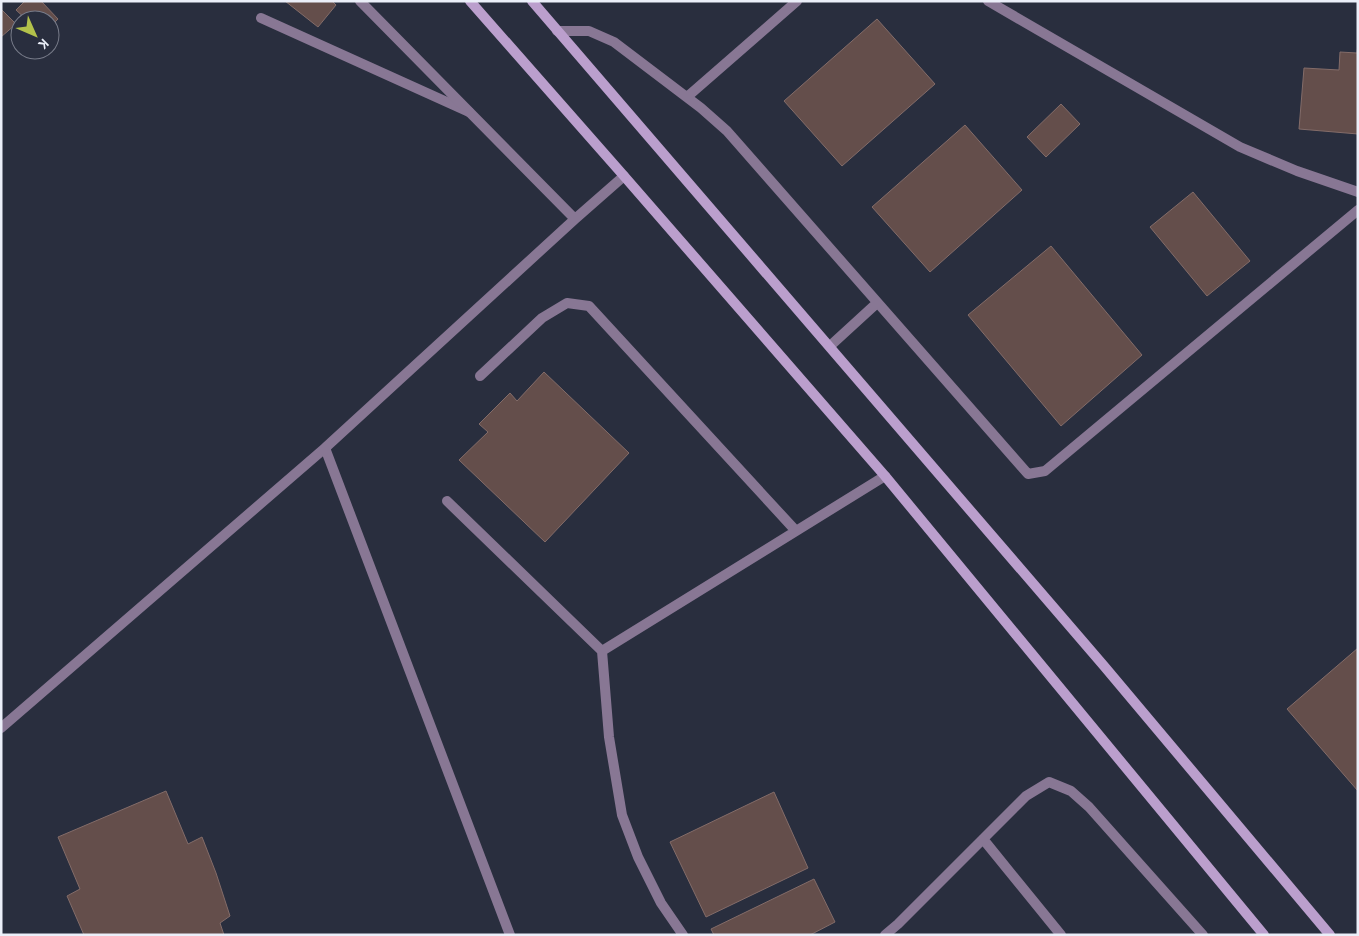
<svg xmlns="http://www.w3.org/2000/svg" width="1359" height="936" viewBox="0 0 1359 936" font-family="'Alegreya Sans',sans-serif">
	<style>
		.building { fill: #644e4b; stroke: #836c69 }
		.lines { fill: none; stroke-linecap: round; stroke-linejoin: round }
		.lane { stroke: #887794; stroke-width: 10 }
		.street { stroke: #887794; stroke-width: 10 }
		.secondary { stroke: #bb9fcd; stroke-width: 10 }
	</style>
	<rect width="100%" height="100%" fill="#292e3e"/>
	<path class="building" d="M25 1H41L58 19 50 27V20H27L16 10Z
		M285 1H332L336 5 318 27Z
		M1 9 16 24 1 37Z
		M877 19 935 84 842 166 784 101Z
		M1358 44V134L1299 129 1304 68 1339 70 1340 52 1357 53Z
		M1061 104 1080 124 1046 157 1027 137Z
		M965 125 1022 190 930 272 872 207Z
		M1193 192 1250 261 1207 296 1150 227Z
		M1051 246 1142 355 1061 426 968 315Z
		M544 372 629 453 545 542 459 460 488 432 479 424 510 393 517 401Z
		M1358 648V791L1287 709Z
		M166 791 188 844 202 837 216 873 230 916 220 923 224 935H84L67 896 80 889 58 837Z
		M774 792 808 868 706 917 670 842Z
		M814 879 835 922 810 935H714L711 929Z"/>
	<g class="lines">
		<path class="lane" d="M261 18 469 112
			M480 376 542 318 567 303 589 306 796 531
			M447 501 602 651 609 737 622 815 638 857 661 903 683 935
			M602 651 885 476"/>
		<path class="street" d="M360 1 575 219
			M988 1 1240 147 1297 171 1358 192
			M557 31H589L614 42 701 108 727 131 1028 474 1045 471 1358 210
			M687 97 797 1
			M830 346 877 303
			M325 448 510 935
			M1 728 325 448 575 219 624 176
			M983 839 1061 935
			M885 935 898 924 1026 796 1049 782 1071 791 1089 807 1203 935"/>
		<path class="secondary" d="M470 1 624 176 885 476 1264 935
			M532 1 1104 666 1330 935"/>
	</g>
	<rect width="1359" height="936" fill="none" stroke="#ebeff9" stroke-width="5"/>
	<g transform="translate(35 35) rotate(135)"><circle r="24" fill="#292e3e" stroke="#777b89"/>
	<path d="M0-4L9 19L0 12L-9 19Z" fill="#b3c24b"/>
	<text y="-8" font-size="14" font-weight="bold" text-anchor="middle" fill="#ebeff9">K</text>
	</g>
</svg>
